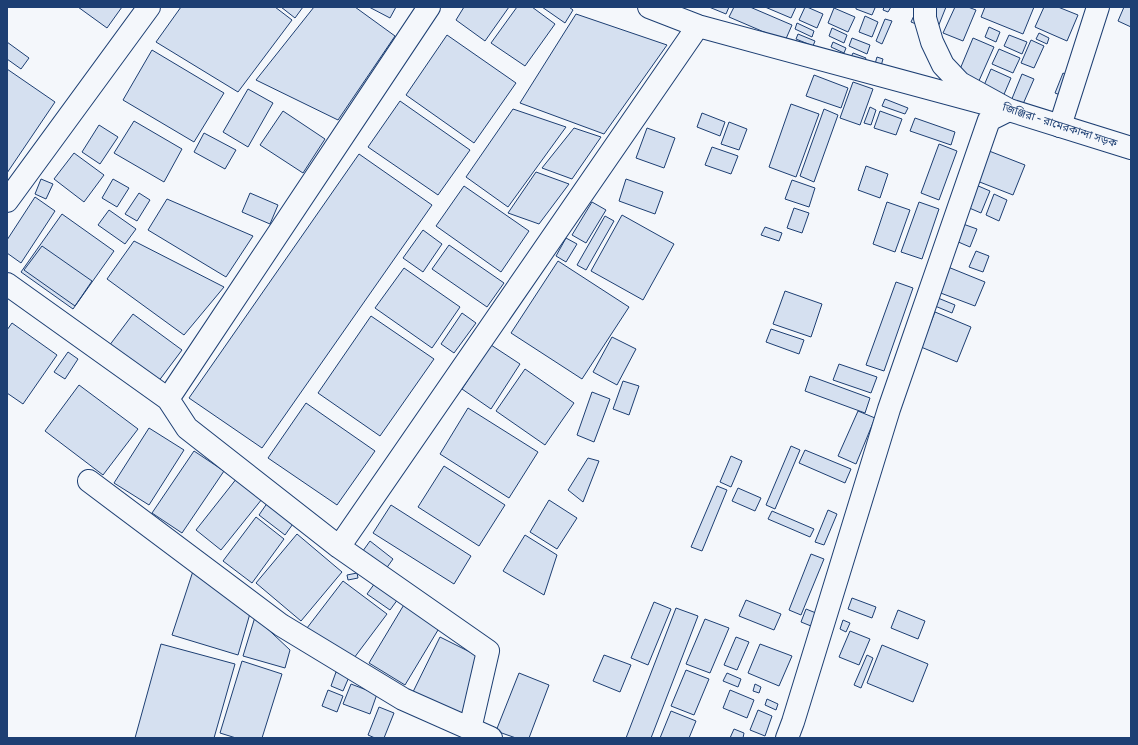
<svg xmlns="http://www.w3.org/2000/svg" width="1138" height="745" viewBox="0 0 1138 745" font-family="Cabin,'Noto Sans Bengali',sans-serif">
	<style>
		.building { fill: #d5e0f0; stroke: #1d3f73 }
		.lines { fill: none; stroke-linecap: round; stroke-linejoin: round }
		.minor-casing { stroke: #1d3f73; stroke-width: 24 }
		.major-casing { stroke: #1d3f73; stroke-width: 24 }
		.minor { stroke: #f4f7fb; stroke-width: 22 }
		.major { stroke: #f4f7fb; stroke-width: 22 }
		.labels { text-anchor: middle; stroke-width: 3; stroke-linejoin: round; paint-order: stroke }
		.street-label { font-size: 11px; fill: #1d3f73; stroke: #f4f7fb }
	</style>
	<rect width="100%" height="100%" fill="#f4f7fb"/>
	<path class="building" d="M78 7H122L107 28Z
		M181 7H275L292 20 238 92 156 42Z
		M281 7H303L295 18Z
		M314 7H355L395 36 338 120 256 80Z
		M369 7H396L390 18Z
		M464 7H509L485 41 456 20Z
		M517 7H532L555 24 525 66 491 43Z
		M542 7H569L573 10 565 23Z
		M709 7H729L726 14Z
		M734 7H750L792 25 785 41 729 17Z
		M765 7H796L791 18Z
		M805 7H807L823 14 817 28 799 20Z
		M856 7H872L875 8 872 15 856 9Z
		M884 7H891L888 12 883 10Z
		M918 7H946L936 32 911 22Z
		M955 7H968L976 10 963 41 943 33Z
		M985 7H1034L1023 34 981 17Z
		M1044 7H1058L1078 15 1067 41 1035 27Z
		M1124 7H1131V27L1118 21Z
		M834 8 855 17 848 32 828 23Z
		M576 14 667 45 604 134 520 103Z
		M865 16 878 22 872 37 859 32Z
		M885 19 892 21 882 44 876 41Z
		M797 23 814 31 812 37 795 29Z
		M989 27 1000 32 996 42 985 37Z
		M832 28 847 35 844 43 829 36Z
		M1039 33 1049 38 1047 44 1036 39Z
		M798 34 815 41 813 46 796 39Z
		M447 35 516 83 474 143 406 95Z
		M1009 35 1027 42 1022 54 1004 46Z
		M852 38 870 45 867 54 849 46Z
		M973 38 994 47 978 83 958 74Z
		M1031 40 1044 46 1034 68 1021 63Z
		M7 42 29 58 21 69 7 59Z
		M833 42 846 48 844 53 831 47Z
		M999 49 1020 58 1013 73 992 64Z
		M152 50 224 93 194 142 123 100Z
		M853 53 866 58 862 67 849 61Z
		M877 57 883 59 881 66 875 64Z
		M7 69 55 102 7 173Z
		M991 69 1011 78 1002 99 982 90Z
		M1063 73 1069 76 1060 95 1055 93Z
		M1022 74 1034 79 1020 111 1009 106Z
		M814 75 848 88 841 108 806 96Z
		M853 82 873 89 860 125 840 118Z
		M248 89 273 103 248 147 223 132Z
		M885 99 908 108 905 114 882 106Z
		M400 101 470 150 438 195 368 147Z
		M791 104 819 114 796 177 769 167Z
		M870 107 876 110 871 125 864 123Z
		M513 109 566 127 508 207 466 177Z
		M824 109 838 115 814 182 800 176Z
		M283 111 325 139 303 173 260 145Z
		M880 111 902 119 896 135 874 128Z
		M702 113 725 122 720 136 697 127Z
		M915 118 955 132 951 145 910 131Z
		M134 121 182 149 164 182 114 153Z
		M729 122 747 129 739 150 721 144Z
		M99 125 118 137 100 164 82 152Z
		M574 128 601 137 572 179 542 168Z
		M647 128 675 138 664 168 636 158Z
		M204 133 236 150 225 169 194 152Z
		M939 144 957 151 939 200 921 193Z
		M712 147 738 156 731 174 705 165Z
		M984 149 1025 165 1013 195 972 179Z
		M74 153 104 175 84 202 54 179Z
		M359 154 432 205 262 448 189 398Z
		M866 166 888 174 880 198 858 190Z
		M536 172 569 184 539 224 508 213Z
		M41 179 53 184 46 199 35 194Z
		M113 179 129 188 117 207 102 198Z
		M626 179 663 192 655 214 619 201Z
		M792 180 815 188 809 207 785 199Z
		M976 185 990 191 981 213 967 207Z
		M464 186 529 231 501 272 436 226Z
		M139 193 150 200 137 221 125 214Z
		M250 193 278 205 270 224 242 212Z
		M994 194 1007 200 999 221 986 215Z
		M35 197 55 211 21 263 7 253V240Z
		M167 199 253 236 226 277 148 230Z
		M592 202 606 210 586 243 572 235Z
		M887 202 910 210 895 252 873 244Z
		M919 202 939 209 922 259 901 252Z
		M794 208 809 213 802 233 787 228Z
		M109 210 136 229 125 244 98 225Z
		M62 214 114 251 73 309 21 272Z
		M622 215 674 244 643 300 591 271Z
		M605 216 614 221 586 270 577 265Z
		M963 224 977 229 970 247 956 241Z
		M765 227 782 233 779 241 761 235Z
		M423 230 442 244 423 272 403 258Z
		M566 238 577 244 566 262 556 256Z
		M134 241 224 287 184 335 107 279Z
		M449 245 504 283 487 307 432 269Z
		M42 246 92 281 75 306 24 270Z
		M976 251 989 256 983 272 969 267Z
		M558 261 629 307 582 379 511 333Z
		M948 267 985 282 975 306 938 292Z
		M404 268 460 307 432 348 375 308Z
		M896 282 913 288 884 371 866 365Z
		M785 291 822 304 811 337 773 324Z
		M938 298 955 305 952 313 935 306Z
		M935 312 971 327 957 362 921 347Z
		M462 313 476 323 454 353 441 344Z
		M133 314 182 350 158 382 109 346Z
		M371 316 434 359 380 436 318 393Z
		M12 323 57 355 23 404 7 393V330Z
		M771 329 804 340 799 354 766 342Z
		M612 337 636 349 617 385 593 372Z
		M491 345 520 364 491 409 462 389Z
		M68 352 78 359 65 379 54 372Z
		M839 364 877 377 871 393 833 380Z
		M525 369 574 403 545 445 496 411Z
		M810 376 870 398 865 413 805 391Z
		M623 381 639 386 629 415 613 409Z
		M79 385 138 429 103 475 45 431Z
		M592 392 610 399 594 442 577 435Z
		M306 403 375 451 337 505 268 458Z
		M468 408 538 452 509 498 440 454Z
		M858 411 875 418 856 464 838 456Z
		M149 428 184 450 149 505 114 483Z
		M791 446 800 450 775 509 766 505Z
		M805 450 851 469 845 483 799 463Z
		M194 451 224 471 182 533 152 513Z
		M731 456 742 461 731 487 720 482Z
		M588 458 599 461 583 502 568 490Z
		M444 466 505 505 479 546 418 507Z
		M237 478 262 499 221 550 196 530Z
		M717 486 727 490 702 551 691 547Z
		M738 488 761 498 755 511 732 501Z
		M549 500 577 518 557 549 530 532Z
		M268 502 295 521 285 535 259 515Z
		M391 505 471 556 454 584 373 533Z
		M828 510 837 514 824 545 815 542Z
		M772 511 814 529 810 537 768 519Z
		M256 517 284 539 252 583 223 561Z
		M297 534 342 572 301 621 256 583Z
		M525 535 557 555 544 595 503 571Z
		M370 541 393 559 383 573 360 555Z
		M811 554 824 559 801 615 789 610Z
		M195 565 251 610 238 655 172 635Z
		M357 573 358 578 348 580 347 575Z
		M343 581 387 614 351 662 307 628Z
		M375 583 398 599 390 610 367 594Z
		M852 598 876 607 872 618 848 609Z
		M746 600 781 614 774 630 739 616Z
		M654 602 671 609 648 665 631 658Z
		M405 603 441 625 405 685 369 663Z
		M676 608 698 616 651 738H626Z
		M806 609 816 613 811 626 801 622Z
		M898 610 925 621 918 639 891 628Z
		M255 617 290 650 285 668 243 656Z
		M705 619 729 628 710 673 686 664Z
		M843 620 850 623 846 632 840 629Z
		M850 631 870 639 859 665 839 657Z
		M440 637 480 657 461 718 410 698Z
		M736 637 749 642 737 670 724 665Z
		M161 644 235 664 214 738H135Z
		M760 644 792 656 779 686 748 673Z
		M882 645 928 664 913 702 867 683Z
		M604 655 631 665 620 692 593 681Z
		M867 655 873 658 861 688 854 685Z
		M242 661 282 674 262 738H236L220 733Z
		M686 670 709 679 694 715 671 706Z
		M336 672 349 677 343 691 331 686Z
		M519 673 549 685 529 738H516L496 731Z
		M727 673 741 679 738 687 723 681Z
		M351 684 377 694 370 714 343 704Z
		M755 684 761 687 759 693 753 691Z
		M328 690 343 696 337 712 322 706Z
		M730 690 754 700 747 718 723 708Z
		M767 699 778 704 776 710 765 705Z
		M379 707 394 713 384 738H375L368 735Z
		M758 710 772 716 765 736 750 730Z
		M671 711 696 721 689 738H660Z
		M734 729 744 733 743 738H730Z"/>
	<g class="lines">
		<g class="minor-casing">
			<path id="minor" d="M649 7 698 26 1009 110 989 120 889 409 793 722 787 738
				M1060 126 1098 7
				M7 201 149 7
				M7 284 168 399 187 428 339 547 488 651 470 729
				M168 399 429 7
				M89 481 281 625 403 699 491 738
				M339 547 698 26"/>
		</g>
		<g class="major-casing">
			<path id="major" d="M925 7V18L932 42 943 65 960 83 1009 110 1131 148"/>
		</g>
		<use href="#minor" class="minor"/>
		<use href="#major" class="major"/>
	</g>
	<g class="labels">
		<g class="street-label">
			<text transform="translate(1060 125) rotate(18)" y="4">জিঞ্জিরা - রামেরকান্দা সড়ক</text>
		</g>
	</g>
	<rect width="1138" height="745" fill="none" stroke="#1d3f73" stroke-width="16"/>
</svg>
